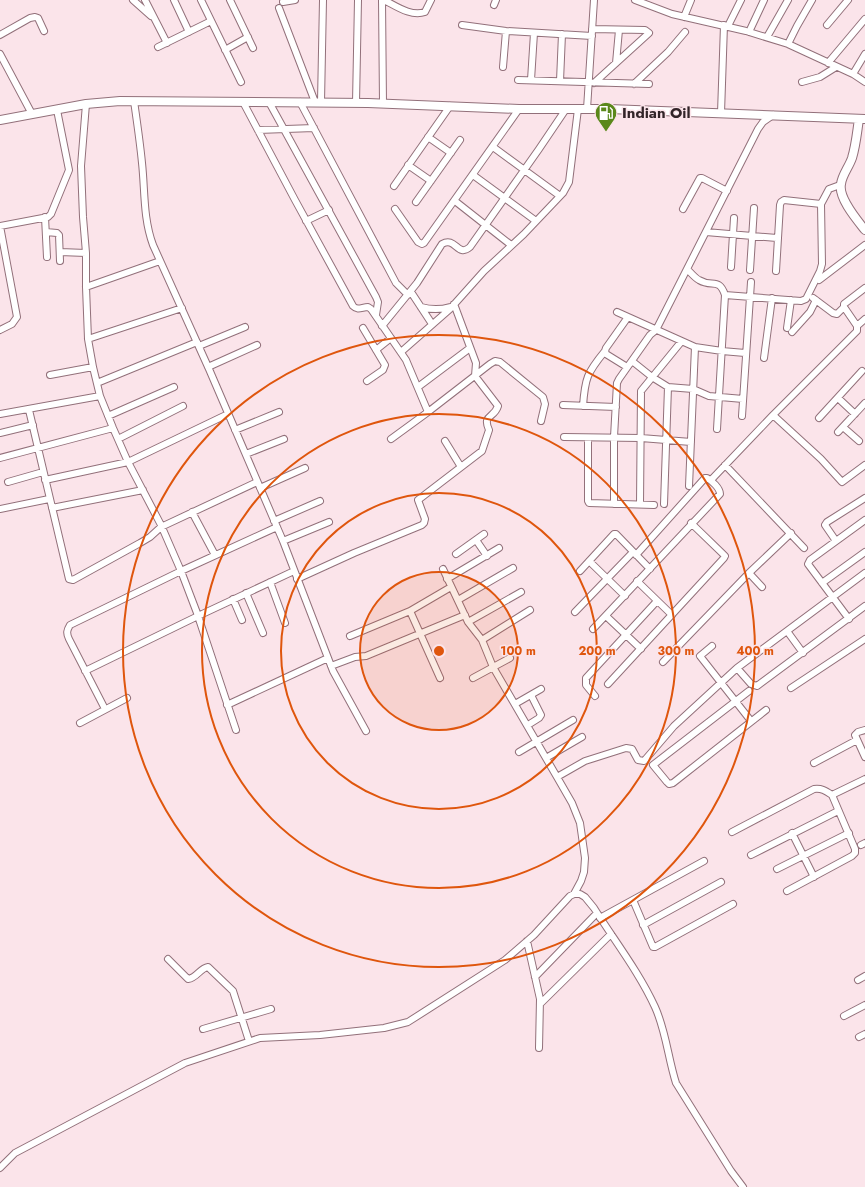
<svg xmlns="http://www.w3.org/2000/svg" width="865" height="1187" viewBox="0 0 865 1187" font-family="Jost,sans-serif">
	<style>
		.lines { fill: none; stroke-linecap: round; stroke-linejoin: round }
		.minor-casing { stroke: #92707a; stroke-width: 8 }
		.major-casing { stroke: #92707a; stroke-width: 10 }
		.minor { stroke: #fff; stroke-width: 6 }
		.major { stroke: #fff; stroke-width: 8 }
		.ring { fill: none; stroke: #df560d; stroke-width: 2 }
		.labels { text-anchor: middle; stroke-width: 3; stroke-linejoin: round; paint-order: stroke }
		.poi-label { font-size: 15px; font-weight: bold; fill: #322428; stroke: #fbe4ea; text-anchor: start }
		.centre { fill: #df560d; stroke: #fbe4ea; stroke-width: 2 }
		.ring-label { font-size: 12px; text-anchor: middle; font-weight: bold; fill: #df560d; stroke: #fbe4ea; stroke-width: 3; stroke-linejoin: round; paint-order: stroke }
	</style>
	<rect width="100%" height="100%" fill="#fbe4ea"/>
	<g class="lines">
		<g class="minor-casing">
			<path id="minor" d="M133 0 151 16
				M145 0 167 43
				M174 0 189 32
				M201 0 241 82
				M230 0 253 48
				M382 0 383 103
				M384 0C396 6 411 17 425 12L431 0
				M635 0 672 14 746 31 788 44 853 74 865 82
				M283 2 295 0
				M494 5 496 0
				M279 8 315 102
				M684 17 691 0
				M462 25 506 31 592 36
				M827 25 848 0
				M728 26 741 0
				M592 29 645 30 649 33 594 83
				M749 32 764 0
				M0 35 30 18 35 17 38 18 44 31
				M767 37 788 0
				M788 44 797 26 812 0
				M158 47 211 21
				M225 50 248 37
				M0 54 32 114
				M616 63 619 30
				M828 63 865 19
				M503 67 506 31
				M853 74 865 54
				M518 80 649 84
				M531 80 534 33
				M560 81 562 34
				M802 82 820 77 836 67
				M634 84 668 52 685 32
				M134 101C137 122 140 142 142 163 145 190 143 218 153 245L209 369 283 541 333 671 366 731
				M243 102 295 200 353 306C358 311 362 307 368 307L371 309 406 360 428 412
				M269 102 376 297 378 302 376 315
				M300 102 396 283 408 295
				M321 102 323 0
				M356 103 358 0
				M86 104 81 166 83 217 86 253V287L88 339 93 367 100 396 113 428 128 462 161 525 181 571 197 613 236 730
				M587 109 594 0
				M721 113 724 25
				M258 130 314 128
				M428 137 451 153
				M493 147 560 196
				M408 165 431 181
				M473 175 536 221
				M394 186 450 106
				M455 201 511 245
				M416 202 460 140
				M395 209 418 242 422 244 424 243 519 109
				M683 209 700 178H702L727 191
				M45 217 47 257
				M306 221 329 210
				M0 226 48 217 51 214 69 170 57 110
				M46 232 57 233 59 235 60 261
				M706 232 777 238
				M60 252 86 253
				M731 267 734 218
				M687 269C691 273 695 278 699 280 712 288 719 277 725 295
				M750 270 754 208
				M776 271 780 205 781 202 784 200 821 204
				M819 280 865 245
				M86 287 160 261
				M411 292 432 324
				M813 298 833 313 837 314 844 307
				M421 307C432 310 440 310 450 307
				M617 312 695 347 722 351 745 353
				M382 326 417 283 442 244C456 236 457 258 470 247L539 149 566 109
				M857 326 865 319
				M363 328 385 365 383 370 367 381
				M787 328 791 300
				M0 330 12 324 17 317 0 226
				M792 332 810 312 816 300
				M88 339 182 308
				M199 346 245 327
				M376 350 391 338
				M401 352 450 309 484 271 524 234 563 193 569 182 578 109
				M764 358 772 298
				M632 361 652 377 668 387 664 504
				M208 367 257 345
				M627 367 606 354 605 351 606 348 628 317
				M50 375 93 367
				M97 383 197 342
				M418 387 470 348
				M668 387 693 389 709 396 743 399
				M838 398 855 414
				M563 405 616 407
				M583 406C585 378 587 373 605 351
				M29 410 69 579 73 580 140 543 150 537 161 527 257 482
				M0 414 100 396
				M773 415 821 459 842 482 865 465
				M108 416 174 387
				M742 416 751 282
				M819 418 862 371
				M843 427 859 441
				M717 429 725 295 801 301 806 299 820 271 822 264 821 204 829 189 840 185
				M235 430 279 412
				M838 432 865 403
				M0 433 33 425
				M564 437 641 438 691 442
				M588 438V501L589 503 654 505
				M118 439 183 406
				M391 439 428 412 490 364 495 361 500 362 543 397 545 404 541 421
				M445 441 461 467
				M246 454 284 439
				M0 458 113 428
				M725 465 804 548
				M45 480 128 462 228 414
				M711 480 773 415 857 331V326L844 307V304L865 288
				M8 482 43 472
				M689 486 695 347
				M260 488 305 468
				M614 504V437L617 383 619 379 650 335 656 330 758 129 763 122 773 115
				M640 504 641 391 681 342
				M52 508 143 490
				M0 509 49 499
				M192 512 215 555
				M274 521 320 501
				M476 540 487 556
				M283 541 329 522
				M836 541 825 525 827 522 865 498
				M456 554 484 534
				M589 561 625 596
				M443 569 468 622 482 640 493 667 557 777 572 803 580 823 585 858 584 872 581 881 574 894
				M580 571 614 534H616L650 569
				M749 573 762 587
				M297 579 354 553 422 525 424 523 425 519 418 500 478 454 482 451 489 430C482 414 494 419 498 406L475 376 476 363 454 304
				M447 579 499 548
				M637 581 672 615
				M270 582 285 623
				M822 583 865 552
				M246 593 263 633
				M233 599 242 620
				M458 600 513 568
				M410 611 440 678
				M575 612 633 552
				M606 616 641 649
				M849 619 808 564 810 560 865 520
				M468 622 521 592
				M593 629 720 494C720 488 712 481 707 478H705L636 555
				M787 631 803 653
				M350 636 410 611 451 587
				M482 640 530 610
				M712 646 700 656 751 721
				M663 662 749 573 791 533
				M331 666 355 657 366 656 465 615
				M737 668 751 684 757 686 865 606
				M85 671 198 616 294 571
				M473 678 510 658
				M608 684 724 558 725 556 722 553 691 523
				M791 688 865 639
				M749 691 653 765 667 782 669 784 673 783 766 710
				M595 696 586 685V678L657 601
				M515 704 541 689
				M227 705 328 658
				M105 709 69 639C66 633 67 630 70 625L181 571 277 527
				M80 723 127 698
				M528 725 539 718 541 715 531 695
				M865 730 858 732 855 735 865 757
				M519 752 573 720
				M546 758 582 737
				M814 763 857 740
				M557 777 585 761 626 748 632 749 638 760 644 761 674 726 737 668 865 573
				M832 795 865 779
				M732 832 814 789C822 788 826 791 832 795L855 849V853L852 856 787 891
				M792 833 814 877
				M861 845 865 843
				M751 855 838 811
				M777 869 849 833
				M633 900 653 947H655L733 904
				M600 918 704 861
				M643 925 721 882
				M527 941 540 999 539 1048
				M168 959 188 979C197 978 200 968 208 967L233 991 249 1041
				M535 977 597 913
				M858 980 865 976
				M540 1004 611 934
				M844 1016 865 1005
				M203 1029 271 1009
				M859 1037 865 1034
				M0 1168 15 1153 185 1063 260 1038 320 1035 384 1028 408 1022 505 960 534 935 570 896 574 894H580L585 897 594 908C614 940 639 972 655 1007 666 1031 668 1058 676 1083L731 1171 743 1187"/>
		</g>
		<g class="major-casing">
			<path id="major" d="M859 119C857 132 856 145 852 158 849 167 842 175 841 184 838 198 857 220 865 230
				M0 120 86 104 120 101 368 103 519 109H609L865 119"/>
		</g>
		<use href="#minor" class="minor"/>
		<use href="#major" class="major"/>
	</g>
	<circle cx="439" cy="651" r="79" fill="#df560d" fill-opacity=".12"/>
	<g class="ring">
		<circle cx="439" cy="651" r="79"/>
		<circle cx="439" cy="651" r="158"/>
		<circle cx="439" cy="651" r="237"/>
		<circle cx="439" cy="651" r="316"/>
	</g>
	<defs>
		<g id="fuel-pin" transform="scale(1.15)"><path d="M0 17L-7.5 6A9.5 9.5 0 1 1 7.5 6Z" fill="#5a881a" stroke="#fbe4ea"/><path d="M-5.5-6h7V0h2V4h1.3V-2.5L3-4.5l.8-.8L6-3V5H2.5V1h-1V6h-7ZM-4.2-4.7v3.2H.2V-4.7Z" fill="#fff"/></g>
	</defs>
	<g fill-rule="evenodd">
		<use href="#fuel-pin" x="606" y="113"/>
	</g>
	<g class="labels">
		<g class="poi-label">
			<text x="622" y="118">Indian Oil</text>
		</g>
	</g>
	<circle cx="439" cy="651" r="6" class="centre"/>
	<g class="ring-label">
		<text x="518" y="655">100 m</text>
		<text x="597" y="655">200 m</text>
		<text x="676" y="655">300 m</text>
		<text x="755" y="655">400 m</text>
	</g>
</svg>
